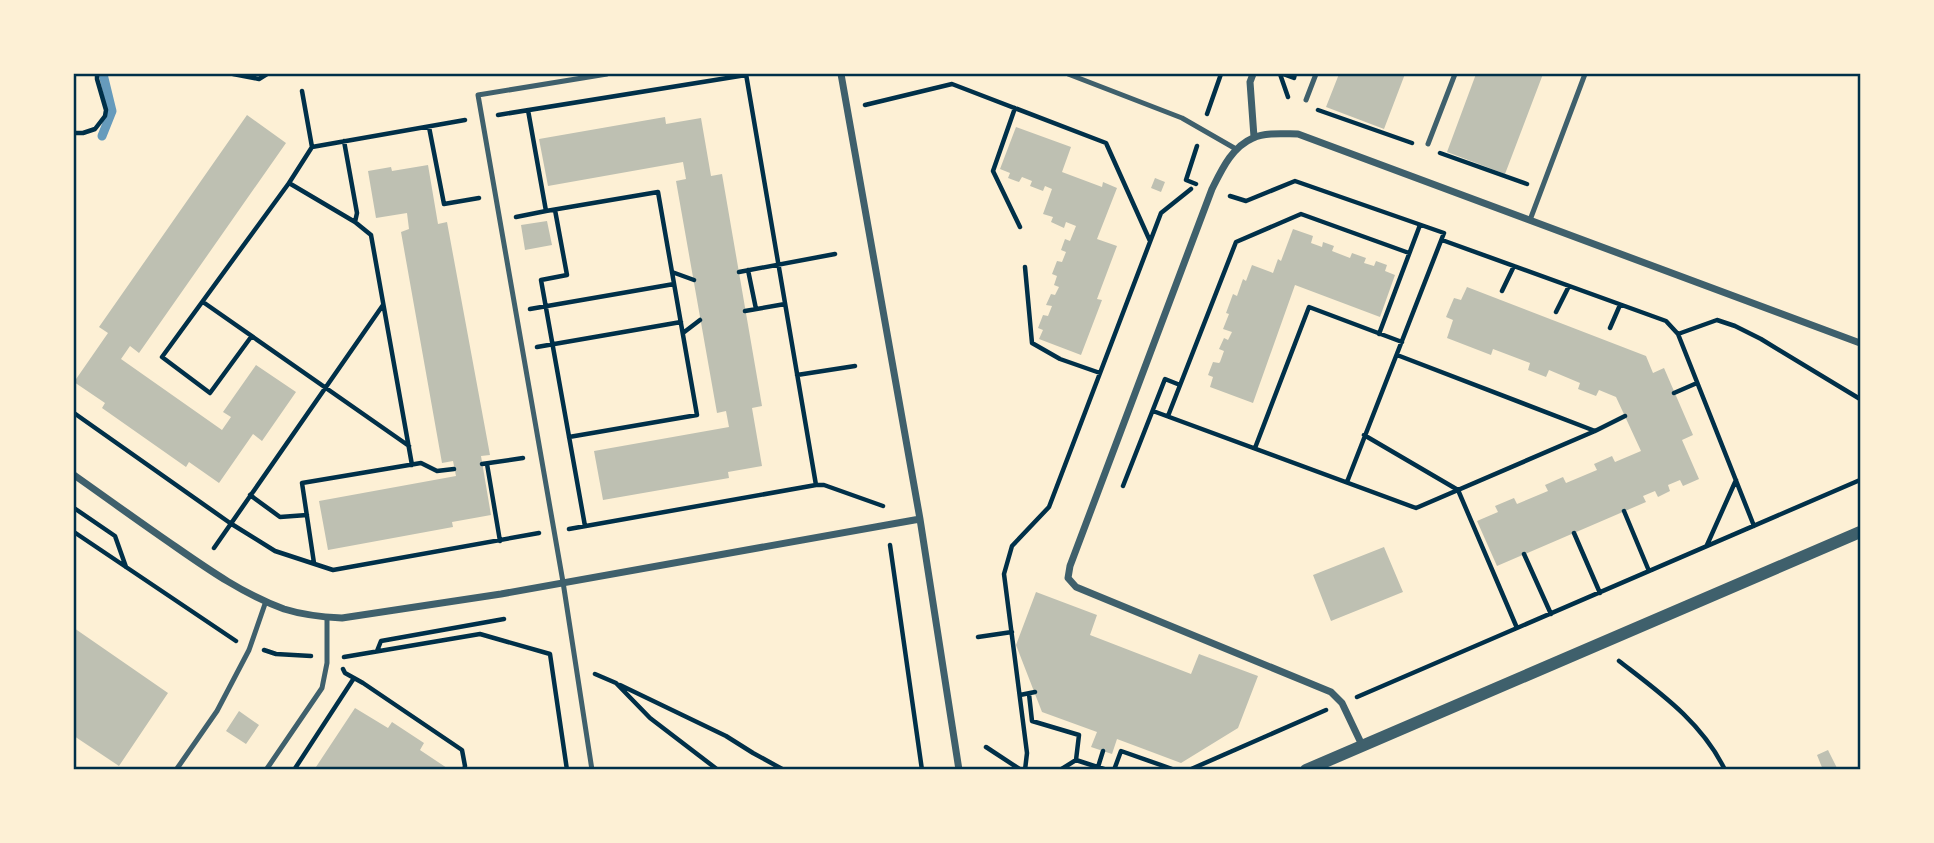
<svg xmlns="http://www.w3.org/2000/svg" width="1934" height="843" viewBox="0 0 1934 843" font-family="'Nunito Sans',sans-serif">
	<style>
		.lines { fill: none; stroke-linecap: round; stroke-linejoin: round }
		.stream { stroke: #669bbc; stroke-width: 9 }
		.building { fill: #bec0b2 }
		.path { stroke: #003049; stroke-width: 4.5 }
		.service { stroke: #3f606c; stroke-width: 5 }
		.minor { stroke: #3f606c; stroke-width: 7 }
		.tertiary { stroke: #3f606c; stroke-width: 12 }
		.neatline { fill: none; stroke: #003049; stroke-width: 2.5 }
	</style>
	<rect width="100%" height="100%" fill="#fdf0d5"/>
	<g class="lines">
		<path class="stream" d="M102 136 112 111 103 74"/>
	</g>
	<path class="building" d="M1339 74H1405L1384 129 1326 107Z
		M1476 74H1543L1505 174 1447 152Z
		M247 115 286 143 139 353 130 346 121 359 222 430 231 417 223 412 256 365 296 392 262 441 253 434 219 483 189 462 186 467 102 408 105 403 74 382 108 333 99 327Z
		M665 117 666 124 701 118 711 176 722 174 762 406 752 408 762 466 728 472 729 478 603 500 594 451 729 427 726 411 717 413 676 181 686 179 683 162 548 186 539 139Z
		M1016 127 1071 147 1062 172 1102 187 1103 182 1117 188 1097 239 1117 246 1097 299 1102 300 1081 355 1039 339 1043 330 1038 328 1043 315 1048 316 1052 306 1046 305 1051 294 1055 295 1059 287 1054 285 1057 276 1052 274 1057 261 1062 262 1066 252 1061 250 1065 239 1070 241 1076 226 1066 222 1064 228 1051 222 1053 217 1043 214 1052 189 1045 186 1043 191 1030 186 1032 181 1022 177 1019 182 1008 178 1010 173 1000 169Z
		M428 165 438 224 447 222 490 455 481 456 491 515 452 522 453 527 328 550 319 501 456 476 453 461 442 463 401 232 409 229 407 213 376 218 368 171 391 167 392 171Z
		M1155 178 1165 182 1161 192 1151 188Z
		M547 221 552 245 525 250 521 225Z
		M1293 229 1313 236 1311 243 1322 247 1323 242 1334 246 1332 251 1350 258 1352 253 1366 258 1364 263 1374 266 1376 261 1387 265 1385 271 1395 275 1380 317 1295 285 1253 403 1210 387 1213 377 1208 375 1213 362 1219 363 1220 362 1224 351 1219 349 1224 338 1228 340 1232 332 1223 329 1229 314 1226 313 1233 294 1237 296 1243 279 1246 281 1252 265 1273 273 1278 259 1281 261Z
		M1467 287 1646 356 1653 373 1664 368 1693 435 1682 440 1699 479 1683 486 1680 480 1668 485 1670 491 1658 497 1655 491 1643 496 1646 502 1497 566 1477 521 1498 512 1495 506 1514 498 1517 504 1548 491 1545 485 1563 477 1566 483 1597 470 1594 464 1612 456 1615 462 1641 451 1616 397 1599 390 1596 396 1578 389 1580 383 1549 370 1546 377 1528 370 1530 363 1493 349 1491 355 1447 338 1453 320 1446 317 1454 298 1461 300Z
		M1384 547 1403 592 1331 621 1313 575Z
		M1036 592 1097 615 1090 635 1191 674 1199 654 1258 676 1238 728 1181 763 1117 739 1112 754 1091 747 1097 732 1042 712 1016 645Z
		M74 628 168 693 119 766 74 736Z
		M355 708 388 728 392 722 424 743 420 750 447 768 445 770H314Z
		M239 711 259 725 246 744 226 731Z
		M1828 750 1837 768 1835 770H1823L1817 755Z"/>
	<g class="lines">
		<path class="path" d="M233 74 259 79 267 74
			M746 74 816 485H824L883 506
			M1280 74 1288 97
			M1283 74 1294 78 1295 74
			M302 91 312 147
			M865 105 952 84 1106 143 1150 241
			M1015 108 993 171 1020 227
			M528 110 546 211 658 192 697 415 569 437
			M1318 110 1412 143
			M1207 114 1221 74
			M498 115 746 75
			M429 127 444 204 479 198
			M74 133H83L95 129 105 116 106 110 97 79V74
			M344 141 357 213 355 222
			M1440 153 1527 184
			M289 183 355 222 371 235 412 465
			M1196 184 1186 180 1197 146
			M1230 196 1246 201 1295 181 1444 233 1347 482
			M555 210 567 275 541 280 585 526
			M516 217 546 211
			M1442 240 1666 321 1678 334
			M1025 267 1032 343 1060 359 1100 373
			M748 270 756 309
			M672 272 694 280
			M739 272 835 254
			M1502 291 1514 266
			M203 302 409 446
			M530 309 674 284
			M745 311 785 304
			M1556 312 1569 286
			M1610 328 1620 305
			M683 333 700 320
			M1379 334 1420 225
			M251 337 210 393 162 357 289 183 312 147 465 120
			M537 347 681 322
			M1397 355 1595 431
			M797 375 855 366
			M1674 393 1697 383
			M1153 411 1416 508 1595 431 1625 416
			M74 413 230 523 275 551 333 570 539 533
			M1168 416 1236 242 1301 214 1409 253
			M1364 435 1458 490 1517 628
			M1255 448 1309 307 1402 342
			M482 464 523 458
			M487 464 500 541
			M1123 486 1165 379 1180 385
			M250 495 280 517 307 515
			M74 508 115 536 126 567
			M1624 511 1649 571
			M1754 526 1678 334 1717 320 1735 326 1761 339 1860 399
			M569 529 816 485
			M74 532 236 641
			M1574 533 1600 593
			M890 545 922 770
			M1707 545 1736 480
			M214 548 383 305
			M1524 554 1551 614
			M314 563 302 483 421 463 437 471 454 469
			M978 637 1012 632
			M264 650 276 654 311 656
			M377 651 381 641 504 619
			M344 657 480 634 550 654 567 770
			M1619 661C1659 692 1702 722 1725 770
			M343 669 345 673 363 683 462 750 465 766 464 770
			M595 674 616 683 650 718 718 770
			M620 685 726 736 753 753 784 770
			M1029 694 1032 721 1079 735 1076 760 1060 770
			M1020 695 1035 692
			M1357 697 1860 480
			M986 747 1021 770
			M1076 760 1107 770
			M1098 767 1103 751
			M294 770 354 678
			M1025 770 1027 753 1004 574 1012 546 1049 507 1161 213 1191 189
			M1114 770 1121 751 1175 770
			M1189 770 1326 710"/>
		<path class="service" d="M1068 74 1182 118 1236 149
			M1306 100 1316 74
			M1428 144 1455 74
			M1530 220 1585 74
			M176 770 217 711 249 650 266 601
			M266 770 322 688 327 663V617
			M592 770 563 582 478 95 607 74"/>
		<path class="minor" d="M841 74 920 519 959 770
			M1253 74 1250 82 1254 137
			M74 475C108 499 141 523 176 547 209 570 245 595 284 609 303 615 322 617 342 618L501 594 920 519
			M1362 745 1342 703 1331 692 1076 587 1068 578 1070 566 1212 189C1222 169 1232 147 1253 138 1266 132 1285 134 1298 134L1860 343"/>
		<path class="tertiary" d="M1306 770 1860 532"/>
	</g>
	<rect width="1934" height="843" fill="none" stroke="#fdf0d5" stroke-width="150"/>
	<rect x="75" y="75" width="1784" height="693" class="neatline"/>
</svg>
